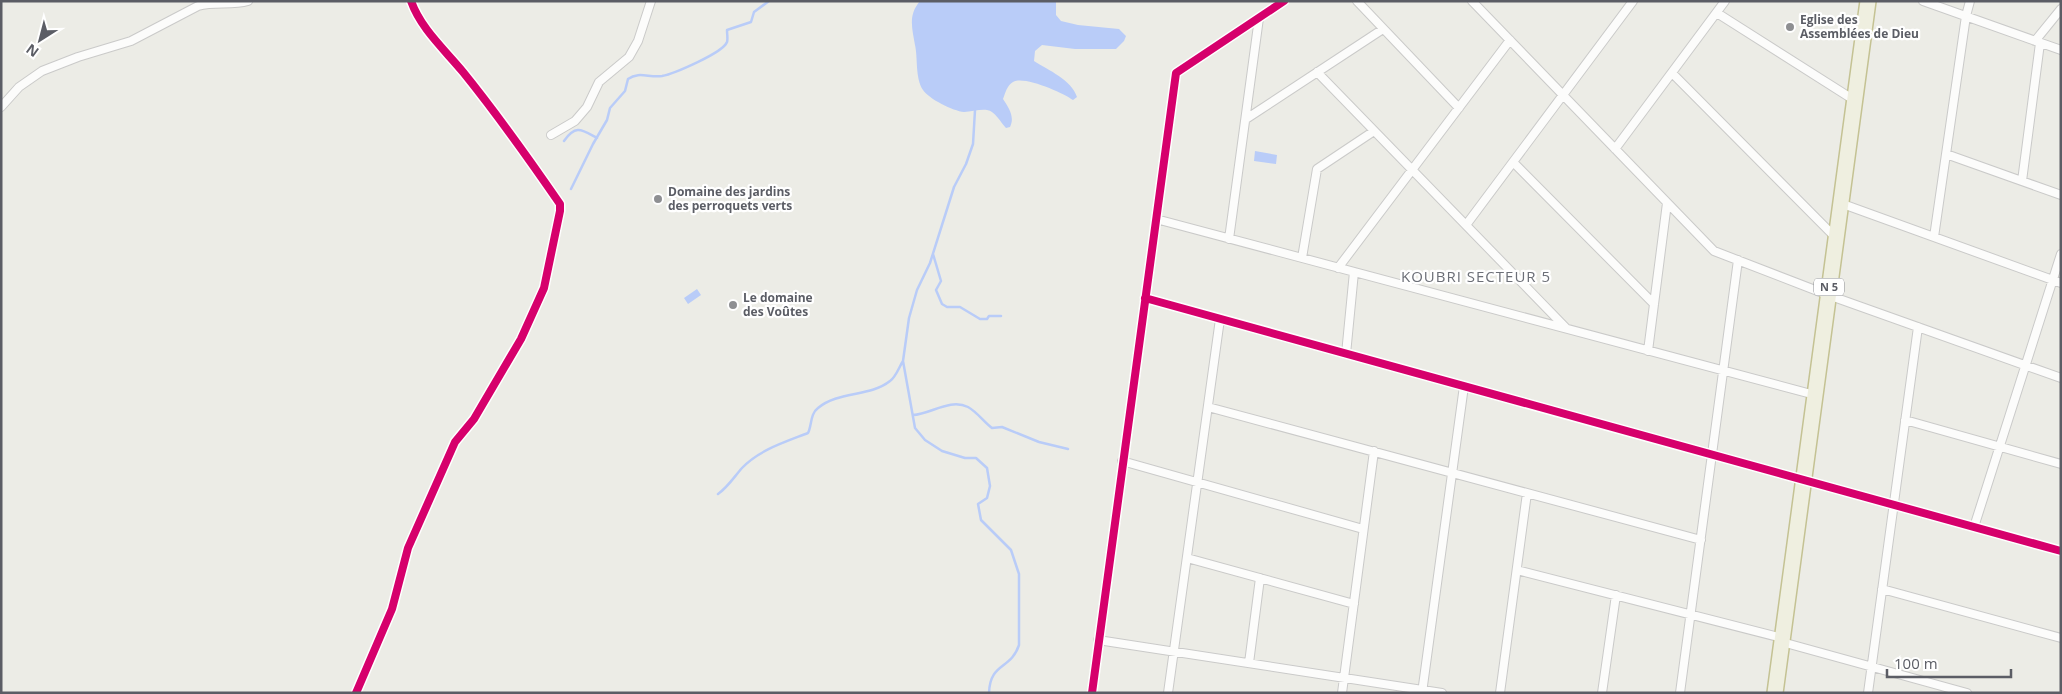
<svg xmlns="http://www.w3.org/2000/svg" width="2062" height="694" viewBox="0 0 2062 694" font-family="'Open Sans',sans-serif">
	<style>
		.water { fill: #b9ccf8 }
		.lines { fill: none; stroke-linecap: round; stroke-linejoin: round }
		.stream { stroke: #b9ccf8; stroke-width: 2.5 }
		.street-casing { stroke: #cacac9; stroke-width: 10 }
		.highway-casing { stroke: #c4c293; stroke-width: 18 }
		.street { stroke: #fcfcfb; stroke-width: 8 }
		.highway { stroke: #efefe0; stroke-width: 15 }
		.cycleway-casing { stroke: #fff; stroke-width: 11 }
		.cycleway { stroke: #d6006c; stroke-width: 8 }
		.poi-dot { fill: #8e8f92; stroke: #fff; stroke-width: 2 }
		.labels { text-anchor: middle; stroke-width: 4.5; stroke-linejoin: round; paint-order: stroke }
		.shield { fill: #fff; stroke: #8c8e93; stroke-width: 1 }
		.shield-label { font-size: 11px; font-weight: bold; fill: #5b5d65 }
		.poi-label { font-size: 12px; font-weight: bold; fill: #5b5d65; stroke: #fff; text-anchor: start }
		.quarter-label { font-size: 15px; letter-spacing: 1px; fill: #6c6f77; stroke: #fff }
	</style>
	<rect width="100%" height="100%" fill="#ecece6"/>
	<path class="water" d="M920 1H1056V15L1061 21 1078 25 1119 29 1126 36 1124 41 1116 49H1075L1042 45 1035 51 1034 61C1048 70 1072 80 1077 97L1073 100C1064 93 1023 75 1013 82 1007 85 1005 94 1003 99 1009 108 1015 117 1010 127L1006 128C1001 123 995 111 987 110 980 109 971 112 964 112 953 111 929 99 923 90 915 78 918 58 915 45 912 28 908 15 920 1Z
		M1255 151 1277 155 1276 164 1254 161Z
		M697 289 701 295 688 304 684 298Z"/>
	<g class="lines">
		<path class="stream" d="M975 110 973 144 966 164 954 187 930 263 917 290 909 318 903 361 915 428 925 440 942 451 965 458H976L987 468 990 486 987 498 978 504 981 520 1011 550 1019 574V645C1011 670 990 662 989 693
			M564 141C576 124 582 130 597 138
			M571 189 593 144 607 120 610 108 625 91 628 79C639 71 649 78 662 76 673 74 723 53 727 42 728 39 727 34 727 30L751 22 754 12 769 1
			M933 254 941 281 936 290 942 304 947 307H960L980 319H987L989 316H1001
			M913 415C931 414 950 398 968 407 977 412 984 422 992 428L1002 427 1039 442 1068 449
			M718 494C728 487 734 477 742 468 759 450 785 442 808 433 812 425 810 414 818 408 838 391 870 397 890 381 896 377 899 367 903 361"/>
		<g class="street-casing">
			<path id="street" d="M1357 1 1459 108
				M1472 1 1714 251 1828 295 2061 378
				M1923 1 2061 50
				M1717 13 1854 100
				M2035 41 2061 9
				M1317 72 1566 328
				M1672 73 1836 238
				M1 107 19 87 42 71 78 57 131 41 198 6C215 1 231 6 248 1
				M1246 119 1383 29
				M551 135 575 121 587 107 599 82 629 57 638 41 651 1
				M1615 149 1725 1
				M1946 154 2061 195
				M1513 162 1654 304
				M2022 181 2040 43
				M1840 203 2061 283
				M1156 219 1815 395
				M1466 225 1633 1
				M1934 237 1966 16 1970 1
				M1229 239 1259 18
				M1302 258 1317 169 1374 131
				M1338 268 1510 40
				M1145 298 2061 551
				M1648 351 1667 203
				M1346 354 1354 272
				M1208 407 1701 540
				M1905 420 2061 464
				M1122 461 1363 529
				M1974 527 2061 254
				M1187 558 1354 604
				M1517 570 1782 638
				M1882 589 2061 638
				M1098 640 1442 693
				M1782 642 1967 693
				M1249 663 1260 578
				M356 693 392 609 408 548 455 442 474 419 521 339 544 288 560 211V204C529 159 497 114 463 72 444 49 421 29 411 1
				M1092 693 1176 73 1284 1
				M1168 693 1220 319
				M1342 693 1374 451
				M1422 693 1464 386
				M1500 693 1527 493
				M1602 693 1616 595
				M1680 693 1738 260
				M1868 693 1918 327"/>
		</g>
		<g class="highway-casing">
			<path id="highway" d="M1775 693 1868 1"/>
		</g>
		<use href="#street" class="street"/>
		<use href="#highway" class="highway"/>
		<g class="cycleway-casing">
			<path id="cycleway" d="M1145 298 2061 551
				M356 693 392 609 408 548 455 442 474 419 521 339 544 288 560 211V204C529 159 497 114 463 72 444 49 421 29 411 1
				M1092 693 1176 73 1284 1"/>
		</g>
		<use href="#cycleway" class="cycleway"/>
	</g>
	<g class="poi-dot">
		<circle cx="1790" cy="27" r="5"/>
		<circle cx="658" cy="199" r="5"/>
		<circle cx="733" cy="305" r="5"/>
	</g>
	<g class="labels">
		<rect class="shield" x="1814" y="278.5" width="30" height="17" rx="4"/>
		<g class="shield-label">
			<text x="1829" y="291">N 5</text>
		</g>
		<g class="poi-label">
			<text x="1800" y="24">Eglise des<tspan x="1800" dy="14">Assemblées de Dieu</tspan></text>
			<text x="668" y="196">Domaine des jardins<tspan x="668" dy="14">des perroquets verts</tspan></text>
			<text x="743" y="302">Le domaine<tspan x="743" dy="14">des Voûtes</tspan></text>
		</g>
		<g class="quarter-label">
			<text x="1476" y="282">KOUBRI SECTEUR 5</text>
		</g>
	</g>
	<rect width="2062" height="694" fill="none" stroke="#5b5d65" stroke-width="5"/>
	<g transform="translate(40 40) rotate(216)" stroke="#ffffff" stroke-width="4" paint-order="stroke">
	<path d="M0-4L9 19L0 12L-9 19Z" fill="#5b5d65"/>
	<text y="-8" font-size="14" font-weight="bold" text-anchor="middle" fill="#5b5d65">N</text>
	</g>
	<path d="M1887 669v8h124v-8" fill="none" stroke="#5b5d65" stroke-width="2.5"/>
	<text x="1894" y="669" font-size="15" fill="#5b5d65" stroke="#ffffff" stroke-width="4" paint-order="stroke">100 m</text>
</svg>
